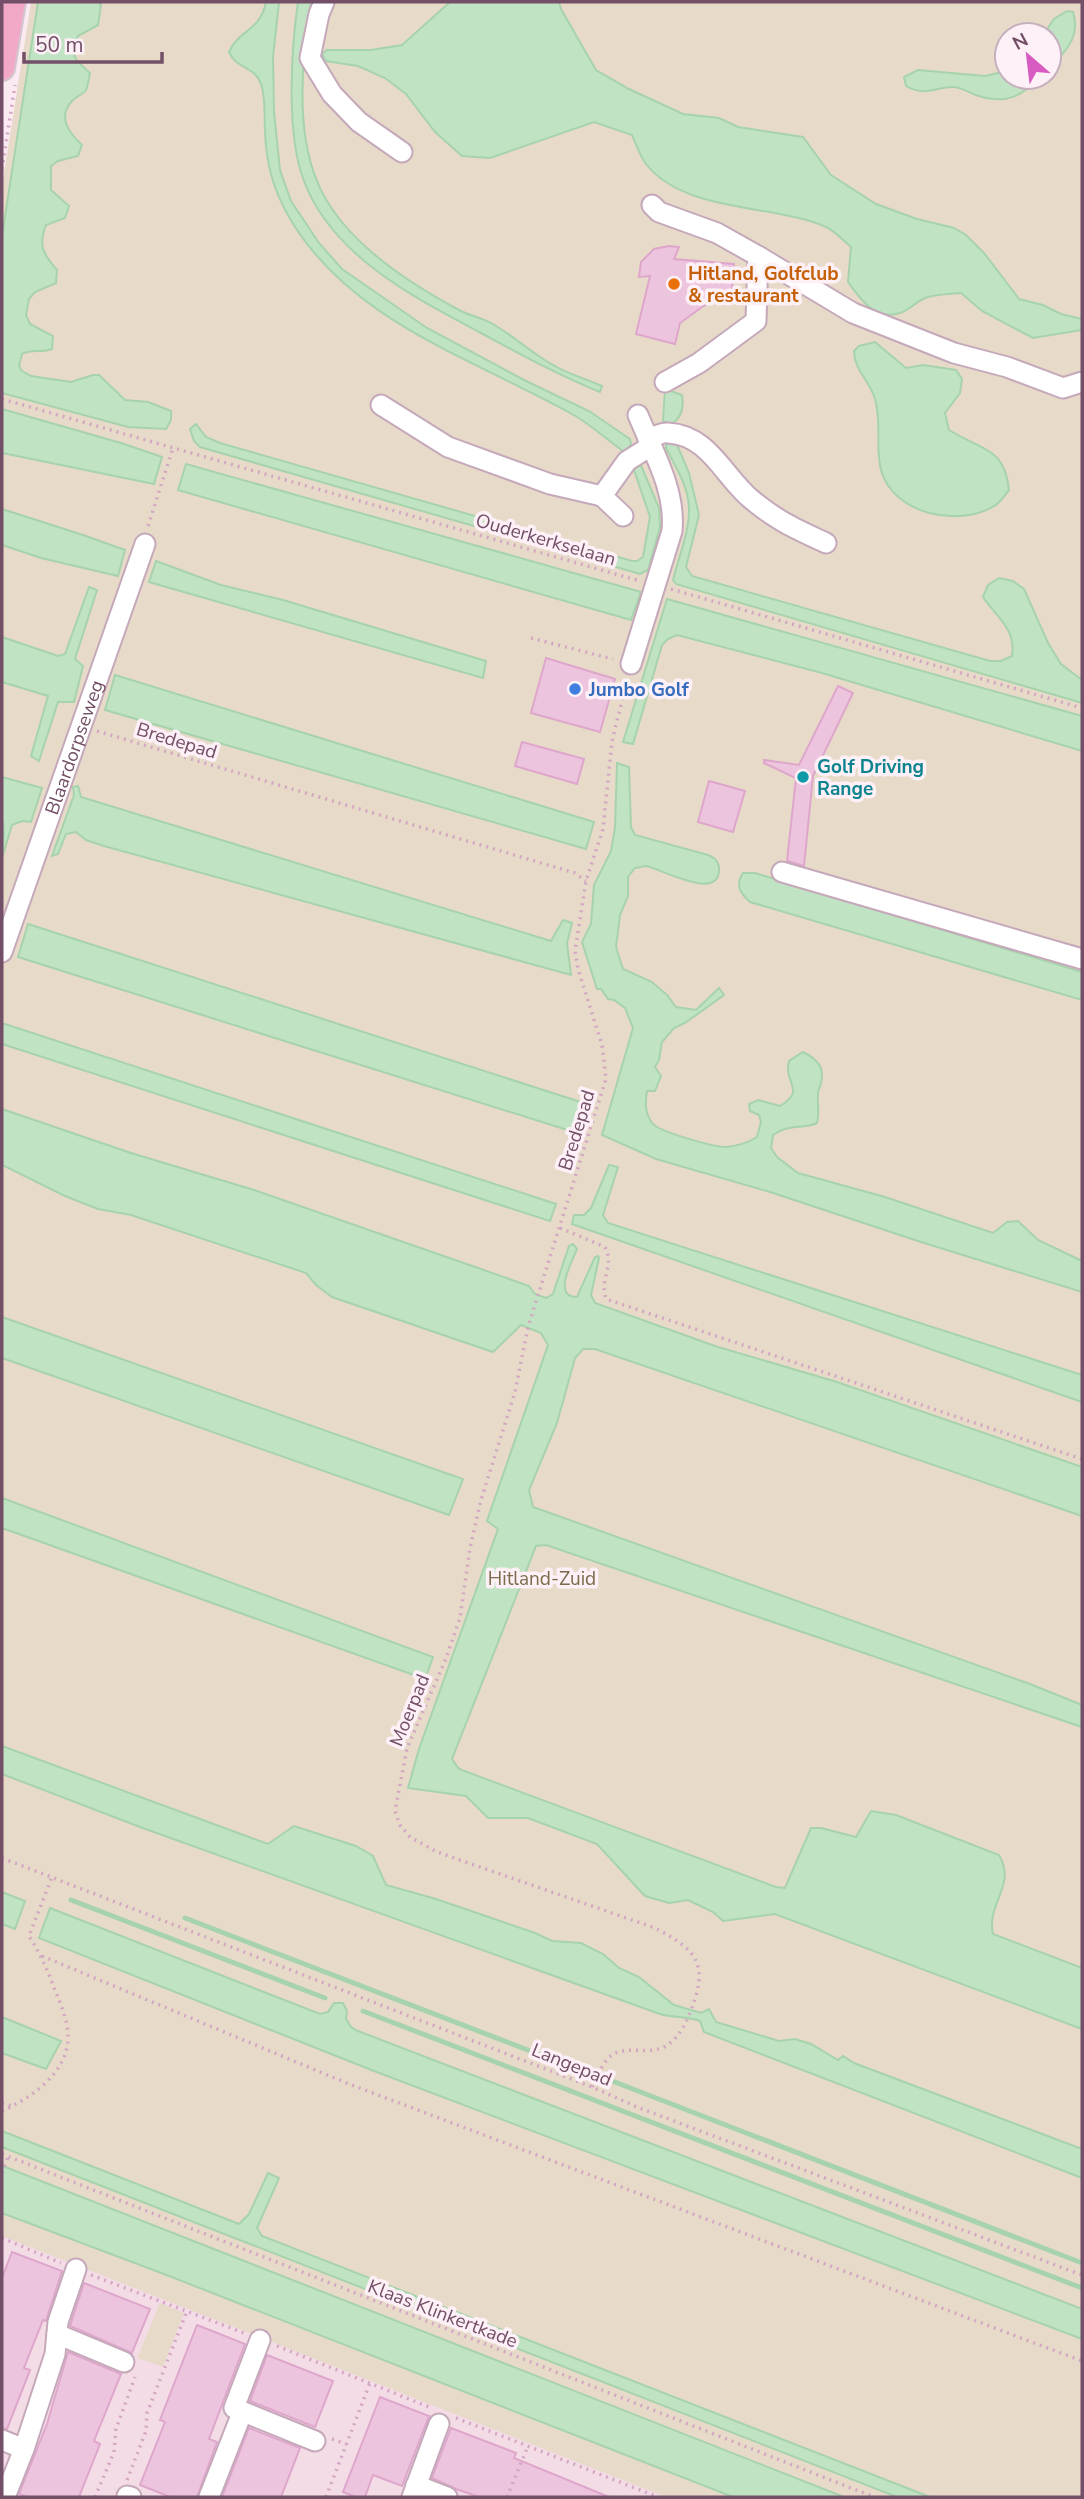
<svg xmlns="http://www.w3.org/2000/svg" width="1084" height="2499" viewBox="0 0 1084 2499" font-family="'Nunito Sans',sans-serif">
	<style>
		.residential { fill: #f4dce7 }
		.green { fill: #e7dac9; fill-rule: evenodd }
		.water { fill: #c0e3c3; stroke: #a7d3ac; stroke-width: 2 }
		.lines { fill: none; stroke-linecap: round; stroke-linejoin: round }
		.stream { stroke: #a7d3ac; stroke-width: 5 }
		.building { fill: #edc4de; stroke: #dea6cb; stroke-width: 2 }
		.minor-casing { stroke: #c5a8ba; stroke-width: 23 }
		.major-casing { stroke: #d2c7cf; stroke-width: 28 }
		.path { stroke: #d2a7c3; stroke-width: 3.5; stroke-dasharray: 2 5; stroke-linecap: butt }
		.minor { stroke: #fff; stroke-width: 19 }
		.major { stroke: #f2a9c7; stroke-width: 24 }
		.food-dot { fill: #e8710a; stroke: #fdf0f6; stroke-width: 2.5 }
		.shop-dot { fill: #3f7fe0; stroke: #fdf0f6; stroke-width: 2.5 }
		.culture-dot { fill: #0f9aa8; stroke: #fdf0f6; stroke-width: 2.5 }
		.labels { text-anchor: middle; stroke-width: 7; stroke-linejoin: round; paint-order: stroke }
		.food-label { font-size: 19px; font-weight: bold; fill: #c56008; stroke: #fdf0f6; text-anchor: start }
		.street-label { font-size: 19px; fill: #734f68; stroke: #fdf0f6 }
		.shop-label { font-size: 19px; font-weight: bold; fill: #366cbe; stroke: #fdf0f6; text-anchor: start }
		.culture-label { font-size: 19px; font-weight: bold; fill: #0d838f; stroke: #fdf0f6; text-anchor: start }
		.park-label { font-size: 19px; fill: #7d6c4b; stroke: #fdf0f6 }
	</style>
	<rect width="100%" height="100%" fill="#fbeaf1"/>
	<path class="residential" d="M2 2123 948 2497H2Z"/>
	<path class="green" d="M31 2H38L2 236V186Z
		M50 2H1082V2497H812L2 2173V319ZM1007 35H1049V77H1007Z
		M2 2213 164 2274 733 2497H666L2 2236Z
		M160 2303 184 2313 163 2367 137 2358Z"/>
	<path class="water" d="M38 2H98L101 5 98 25 78 36C70 57 74 59 90 73 89 77 88 86 86 90 83 94 76 97 72 101 57 117 69 133 82 145L78 156 58 161 51 166V190L69 206 65 218 46 225C38 246 43 254 57 270L56 283 35 292 29 299 26 315 30 324 53 336 52 349C43 353 31 349 22 354L19 366 22 371 31 376 71 382 93 375H99L125 400 148 402 171 411V420L166 429 128 427 2 393V236Z
		M266 2H279L273 57 274 112 280 170 291 201 319 243 342 269 427 328 526 381 589 411 630 439 631 444 627 451H623C606 439 590 424 572 414 472 358 349 321 289 217 273 189 266 163 265 131 264 116 266 98 261 84 255 66 236 69 229 52 239 29 260 32 266 2Z
		M298 2H311C302 56 295 129 317 181 340 239 408 283 461 311 471 316 482 318 491 323 513 335 531 353 553 365 568 374 586 379 602 386L600 392C558 375 520 354 481 333 415 298 332 256 304 181 286 135 291 50 298 2Z
		M450 2H559L561 9 596 70 629 89 683 114 719 118 738 127 803 137 831 175 876 204 917 219 954 228 966 235 984 253 1019 299 1043 305 1061 314 1082 319V330L1033 338 982 311 961 293C949 294 933 294 923 299 915 303 908 311 900 313 875 321 861 300 848 282L851 247C843 240 835 231 826 227 775 204 684 213 646 164 640 156 636 144 632 135L594 122 490 158 462 156 435 132 406 94 385 78 358 66 326 61 322 54 327 50H371L402 45Z
		M1067 11 1073 12C1081 38 1065 51 1049 70V35H1043L1054 19Z
		M918 70 985 76 1007 71V77H1042C1021 95 1009 105 979 96 971 94 962 87 953 87 935 87 925 97 906 86L904 77Z
		M875 342 906 368 923 365 956 370 962 379 960 393 945 413 949 430C981 450 1005 447 1009 490 1004 496 1000 503 994 506 958 528 893 514 881 470 875 447 882 422 875 399 870 381 854 370 854 351L859 346Z
		M665 389 682 395C684 407 682 418 671 424L663 421Z
		M2 409 121 443 162 457 154 484 2 453Z
		M196 424 206 437 220 443 632 561H637L643 557 650 517 633 467 640 463 659 508 660 527 648 570 640 574 200 447 194 441 190 429Z
		M675 440 689 473 699 515 686 567 692 576 990 661H1001L1012 656C1016 628 997 618 983 597L988 585 999 578 1013 581 1024 589 1048 643 1061 664 1082 680V703L676 584 673 580C679 555 693 524 688 499 685 481 674 464 666 448V445Z
		M186 464 641 592 631 620 178 490Z
		M2 509 83 535 125 550 118 576 41 558 2 545Z
		M156 561 221 585 283 600 486 661 483 678 149 582Z
		M89 587 97 590 75 659 83 666 74 702H58L39 761 31 756 48 696 2 682V637L58 656 65 654Z
		M667 599 1082 716V751L822 673 677 635 668 639 662 645 633 744 623 742Z
		M115 675 594 822 586 849 105 710Z
		M617 763 629 767 631 827 635 835 708 855C714 858 718 860 719 867 722 904 660 868 646 866 644 866 637 868 635 868L628 877V896L620 915 616 947 623 969 652 982 667 995 676 1007 696 1010 719 988 724 995 685 1023 674 1028 662 1042 659 1060 655 1067 661 1076 655 1091H647C645 1103 645 1113 652 1123 659 1132 714 1147 726 1147 738 1146 747 1143 757 1137L761 1122 759 1115 750 1111 749 1104 758 1100 780 1106C807 1090 783 1083 789 1061L803 1052C817 1059 825 1067 821 1083 820 1089 818 1087 818 1094 817 1105 820 1112 817 1123 801 1130 791 1123 773 1135L771 1148 777 1157 798 1173 885 1197 993 1233 1007 1222 1018 1221 1038 1240 1082 1261V1292L921 1242 770 1192 656 1159 602 1135 633 1028 625 1008 614 1000 608 999 601 989H597L582 942 591 924 594 885 611 851 615 828Z
		M2 777 42 788 31 822 22 821 12 825 2 858C2 846 6 829 2 819Z
		M78 786 81 797 551 941 563 920 572 923 567 943 571 975 104 846 86 840 76 832 66 834 58 854 52 856 74 795 73 787Z
		M743 873H755L1082 972V1000L750 902C740 893 735 885 743 873Z
		M28 924 590 1105 587 1121 580 1134 18 957Z
		M2 1024H5L556 1204 550 1221 2 1044Z
		M2 1109 131 1153 254 1190 478 1268 529 1286 535 1294 546 1298 553 1294 569 1246 573 1244 577 1249C572 1262 552 1297 577 1297L595 1257 598 1256 599 1258 591 1295 595 1303 715 1346 837 1382 1082 1467V1516L595 1349H583L575 1358 557 1423 529 1490 533 1507 1030 1684 1082 1705V1727L546 1545 536 1546 452 1759 459 1769 776 1887 785 1888 811 1828H821L856 1837 871 1811 896 1815 999 1855C1017 1885 986 1904 993 1934L1082 1968V2029L775 1914 723 1921 713 1912 688 1900 669 1903 645 1896 597 1844 528 1818H488L466 1796 408 1788 419 1749 498 1529 487 1521 548 1345 541 1333 521 1325 493 1352 332 1297 316 1285 306 1273 131 1215 98 1209 65 1196 2 1165Z
		M609 1165 618 1167 603 1215 608 1223 1082 1375V1402L572 1224 574 1215H584L591 1208Z
		M2 1317 463 1479 449 1515 2 1358Z
		M2 1498 433 1657 425 1679 2 1528Z
		M2 1746 268 1844 294 1826 356 1846 373 1856 386 1885 436 1899 535 1933 552 1941 581 1943 603 1954 619 1968 639 1977 674 2005 701 2013 709 2009 716 2022 779 2041 795 2039 811 2044 838 2060 843 2056 854 2063 1082 2149V2178L704 2032 700 2021C687 2016 674 2018 660 2014L140 1827 2 1774Z
		M2 1892 25 1901 15 1929 2 1924Z
		M50 1908 320 2014 328 2012 334 2003H343L347 2011 346 2019 351 2027 358 2031 1082 2309V2339L374 2071 39 1938Z
		M2 2017 61 2041 46 2069 2 2053Z
		M2 2131 239 2224 249 2214 268 2173 279 2178 257 2228 262 2236 930 2497H897L2 2147Z
		M2 2166 13 2170 844 2497H733L164 2274 2 2213Z"/>
	<g class="lines">
		<path class="stream" d="M71 1900 325 1998
			M185 1918 590 2074
			M363 2011 1082 2288
			M607 2079 1082 2263"/>
	</g>
	<path class="building" d="M669 246 679 247 674 259 734 264 731 303 709 302 680 323 675 344 636 334 650 276 639 277 641 262 654 249Z
		M546 658 615 679 600 732 531 713Z
		M838 686 853 693 813 776 804 866 787 861 796 778 764 763V760L799 765Z
		M522 742 584 759 577 784 515 766Z
		M709 781 745 791 733 832 698 822Z
		M12 2252 62 2271 46 2321 43 2320 24 2368 30 2370 7 2429 2 2428V2278Z
		M84 2283 150 2309 132 2353 70 2326Z
		M197 2325 245 2344 209 2439 217 2442 197 2497H170L140 2485 165 2422 160 2420Z
		M68 2352 121 2374 94 2441 100 2444 79 2497H28L19 2494 47 2424Z
		M267 2355 333 2381 315 2427 250 2401Z
		M380 2397 429 2416 402 2486 373 2475 365 2497H355L343 2492Z
		M249 2428 300 2448 281 2497H222Z
		M451 2428 516 2453 514 2458 609 2497H479L456 2489 432 2478Z"/>
	<g class="lines">
		<g class="minor-casing">
			<g id="minor">
				<path d="M324 2 319 14 310 58 332 94 359 122 402 152"/>
				<path d="M652 205 659 212 717 233 758 256 756 321 699 363 665 382"/>
				<path d="M758 256 853 313 954 353 1007 367 1063 388 1082 382"/>
				<path d="M381 405 448 447 550 484 602 496"/>
				<path d="M648 440C654 437 662 432 668 433 709 435 724 477 751 499 777 521 796 529 826 543"/>
				<path d="M623 516 602 496 627 461 651 446"/>
				<path d="M631 664 672 531C676 490 653 452 638 415"/>
				<path d="M782 872 1082 959"/>
				<path id="s1" d="M2 952 145 544"/>
				<path d="M57 2334 124 2362"/>
				<path d="M260 2340 234 2408 315 2441"/>
				<path d="M2 2440 24 2449"/>
				<path d="M416 2485 447 2497"/>
				<path d="M127 2496 131 2497"/>
				<path d="M5 2497 24 2449 55 2354 58 2322 76 2269"/>
				<path d="M209 2497 242 2413"/>
				<path d="M412 2497 439 2424"/>
			</g>
		</g>
		<g class="major-casing">
			<path id="major" d="M2 68 13 2"/>
		</g>
		<path class="path" d="M2 169 15 85
			M2 399 640 581
			M148 526 173 448
			M671 589 1082 708
			M531 638 613 659
			M97 731 575 873 586 881
			M560 1228 605 1247C615 1268 599 1278 606 1299L1082 1459
			M2 1858 592 2087 637 2107 1082 2275
			M42 1956 349 2084 1082 2361
			M592 2087C597 2077 603 2061 612 2055 627 2045 648 2055 664 2047 678 2039 684 2027 690 2013 709 1965 699 1951 655 1928L437 1852 410 1837 400 1825 395 1811 407 1748 445 1661 460 1618 470 1548 481 1500 515 1392 528 1327 606 1079 602 1045 578 969 575 951 586 881 603 829 612 741 627 681
			M2 2103 12 2106
			M2 2111C31 2098 68 2073 68 2037 68 2021 61 2005 55 1990 48 1971 40 1953 29 1936L52 1877
			M2 2154 874 2497
			M2 2173 8 2157
			M2 2238 61 2263
			M91 2275 244 2333
			M277 2346 429 2407
			M456 2418 658 2497
			M332 2439 346 2444
			M127 2480 146 2431 147 2413 187 2311
			M95 2497 114 2452 116 2429 135 2377
			M326 2497 370 2383
			M507 2497 528 2446"/>
		<use href="#minor" class="minor"/>
		<use href="#major" class="major"/>
	</g>
	<circle class="food-dot" cx="674" cy="284" r="7"/>
	<circle class="shop-dot" cx="575" cy="689" r="7"/>
	<circle class="culture-dot" cx="803" cy="777" r="7"/>
	<g class="labels">
		<g class="food-label">
			<text x="688" y="280">Hitland, Golfclub<tspan x="688" dy="22">&amp; restaurant</tspan></text>
		</g>
		<g class="street-label">
			<text transform="translate(546 539) rotate(16)" y="7">Ouderkerkselaan</text>
			<text transform="translate(177 740) rotate(17)" y="7">Bredepad</text>
			<text dy="7" stroke="none"><textPath href="#s1" startOffset="217">Blaardorpseweg</textPath></text>
			<text transform="translate(576 1130) rotate(-73)" y="7">Bredepad</text>
			<text transform="translate(409 1710) rotate(-68)" y="7">Moerpad</text>
			<text transform="translate(572 2064) rotate(22)" y="7">Langepad</text>
			<text transform="translate(443 2313) rotate(21)" y="7">Klaas Klinkertkade</text>
		</g>
		<g class="shop-label">
			<text x="589" y="696">Jumbo Golf</text>
		</g>
		<g class="culture-label">
			<text x="817" y="773">Golf Driving<tspan x="817" dy="22">Range</tspan></text>
		</g>
		<g class="park-label">
			<text x="542" y="1585">Hitland-Zuid</text>
		</g>
	</g>
	<rect width="1084" height="2499" fill="none" stroke="#734f68" stroke-width="7"/>
	<g transform="translate(1028 56) rotate(332)"><circle r="33" fill="#fdf0f6" stroke="#c6b0bd" stroke-width="2"/>
	<path d="M0-5L12 26L0 18L-12 26Z" fill="#d85bc1"/>
	<text y="-10" font-size="19" font-weight="bold" text-anchor="middle" fill="#734f68">N</text>
	</g>
	<path d="M24 52v10h138v-10" fill="none" stroke="#734f68" stroke-width="3.5"/>
	<text x="35" y="52" font-size="21" fill="#734f68" stroke="#fdf0f6" stroke-width="5" paint-order="stroke">50 m</text>
</svg>
